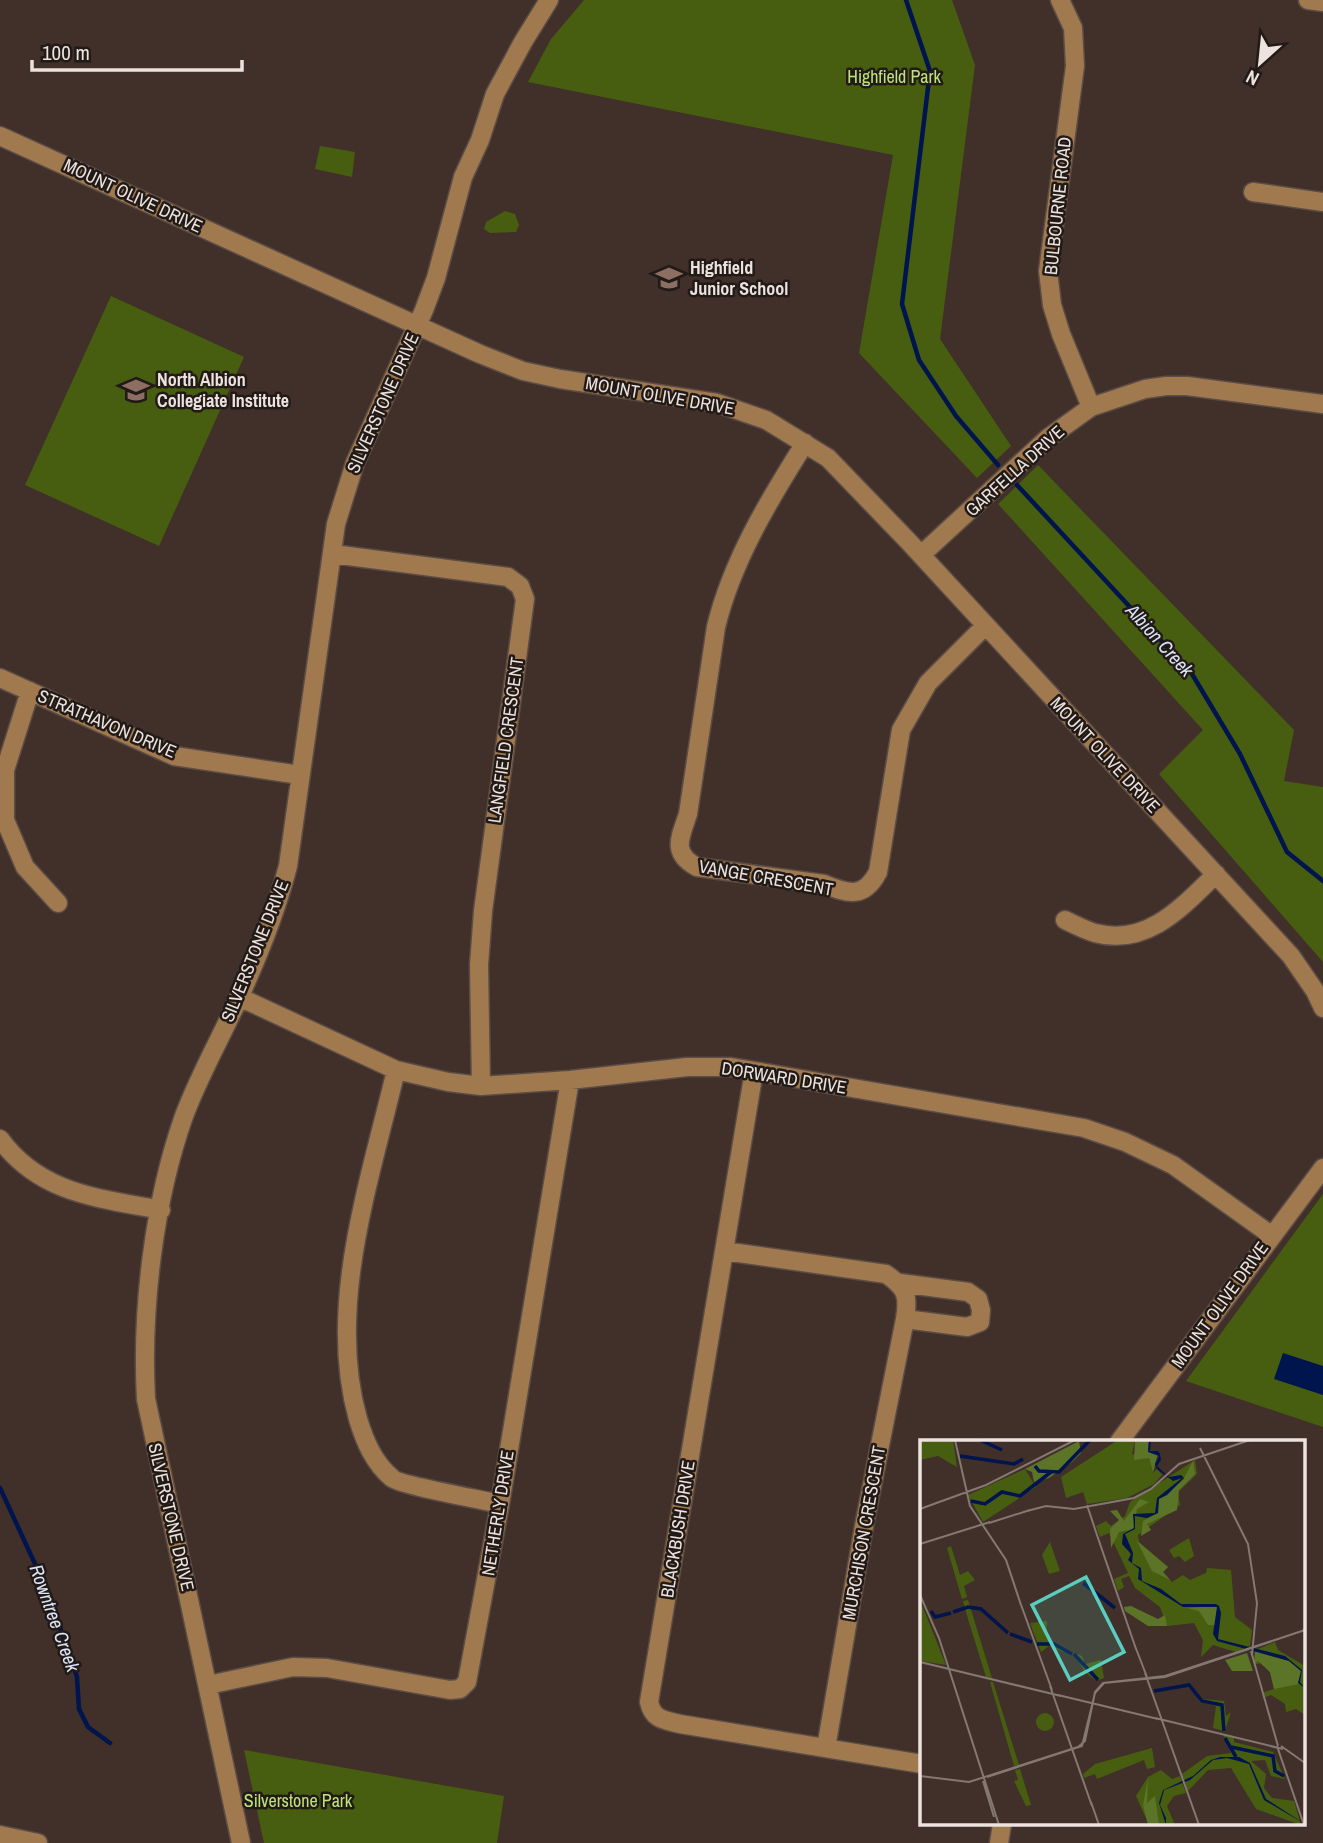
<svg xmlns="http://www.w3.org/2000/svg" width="1323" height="1843" viewBox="0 0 1323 1843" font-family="'Archivo Narrow',sans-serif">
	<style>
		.green { fill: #475e11 }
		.water { fill: #00144d }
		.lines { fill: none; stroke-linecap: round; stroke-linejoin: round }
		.stream { stroke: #00144d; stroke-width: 4.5 }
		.minor-casing { stroke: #5c4c46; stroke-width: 21 }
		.minor { stroke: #a0794f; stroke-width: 18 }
		.labels { text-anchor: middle; stroke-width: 5; stroke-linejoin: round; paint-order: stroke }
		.park-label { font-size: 18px; fill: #bfe37b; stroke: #211a16 }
		.street-label { font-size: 18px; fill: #ede2dd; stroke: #211a16 }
		.poi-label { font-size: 18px; font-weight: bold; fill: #ede2dd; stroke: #211a16; text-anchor: start }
		.water-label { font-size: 19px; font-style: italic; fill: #dae4f6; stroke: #211a16 }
		.inset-river { fill: none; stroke: #00144d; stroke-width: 3.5 }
		.inset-road { fill: none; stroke: #857771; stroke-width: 2 }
		.view { fill: #59cebe; fill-opacity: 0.15; stroke: #59cebe; stroke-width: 3.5 }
		.inset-edge { fill: none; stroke: #ede2dd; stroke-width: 3.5 }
	</style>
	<rect width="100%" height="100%" fill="#403029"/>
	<path class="green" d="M584 0H952L975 65 940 339 1011 446 977 478 859 353 893 155 528 82 551 39Z
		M320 146 355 152 352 177 315 169Z
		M505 211 515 214 519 225 516 232 490 233 484 229 486 222Z
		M111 296 244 357 159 546 25 485Z
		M1038 465 1294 730 1284 781 1323 787V962L1159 774 1203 730 998 504Z
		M1323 1194V1427L1186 1381Z
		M244 1750 504 1796 497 1843H264Z"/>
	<path class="water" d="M1283 1353 1323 1366V1395L1274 1379Z"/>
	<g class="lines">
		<path class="stream" d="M906 0 930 71 902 304 919 360 956 416 998 465
			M1017 485 1192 674 1240 754 1287 852 1323 881
			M0 1488 48 1592 77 1677 79 1709 88 1727 110 1743"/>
		<g class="minor-casing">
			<path id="minor" d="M1060 0 1073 28 1075 66 1048 271 1052 305 1061 334 1091 407
				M1308 0 1323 2
				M0 136 480 354 523 371 560 379 717 403 766 420 828 458 909 542 1291 956 1315 991 1323 1008
				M1253 192 1323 202
				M805 443C769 500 732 561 716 627L688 814C680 838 671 853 697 867L824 884C848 894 864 899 878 872L901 730 928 683 985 626
				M333 554 508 577 520 586 525 599 483 911 479 965 481 1086
				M921 555 1048 438 1091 407 1145 389 1166 386H1187L1323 404
				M0 678 174 756 300 775
				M30 691 5 770V820L25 867 58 903
				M1065 920C1075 925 1085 930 1095 933 1147 947 1182 907 1216 874
				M239 997 396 1070 448 1082 481 1086 511 1084 570 1080 687 1067H731L1084 1128 1125 1142 1173 1165 1271 1235
				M396 1070C370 1181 326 1307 358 1419 365 1442 374 1463 392 1478 399 1485 484 1500 500 1504
				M754 1071 649 1702C653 1720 664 1720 680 1724L922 1764
				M0 1139C40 1194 99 1198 161 1210
				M724 1251 886 1274C906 1288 909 1295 905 1319L864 1526 826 1748
				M900 1283 968 1292 978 1299 981 1310 980 1322 967 1327 905 1319
				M1119 1442 1323 1168
				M208 1685 293 1667 327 1668 450 1690 460 1689 467 1682 500 1504 570 1080
				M0 1835 38 1843
				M241 1843 146 1399C141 1309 154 1201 184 1116 199 1076 220 1039 238 1000 258 957 276 912 288 866L336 524 355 463 424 310 436 278 463 177 480 140 495 94 523 42 549 0
				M999 1843 1002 1824"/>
		</g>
		<use href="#minor" class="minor"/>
	</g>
	<defs>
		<g id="school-bare" transform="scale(2.1)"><path d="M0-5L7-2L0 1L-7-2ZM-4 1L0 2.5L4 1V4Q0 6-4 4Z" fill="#8d6e63" stroke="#211a16" stroke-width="2.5" paint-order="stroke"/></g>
	</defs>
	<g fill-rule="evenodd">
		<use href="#school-bare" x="669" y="278"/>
		<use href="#school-bare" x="136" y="390"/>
	</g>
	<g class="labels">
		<g class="park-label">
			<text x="894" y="83">Highfield Park</text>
			<text x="298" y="1807">Silverstone Park</text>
		</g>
		<g class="street-label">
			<text transform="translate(133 196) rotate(25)" y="6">MOUNT OLIVE DRIVE</text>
			<text transform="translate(1058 206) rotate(-84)" y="6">BULBOURNE ROAD</text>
			<text transform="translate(660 396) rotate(10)" y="6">MOUNT OLIVE DRIVE</text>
			<text transform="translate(383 403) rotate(-66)" y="6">SILVERSTONE DRIVE</text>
			<text transform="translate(1015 471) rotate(-42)" y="6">GARFELLA DRIVE</text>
			<text transform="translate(107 724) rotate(23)" y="6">STRATHAVON DRIVE</text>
			<text transform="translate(506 740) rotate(-82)" y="6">LANGFIELD CRESCENT</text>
			<text transform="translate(1105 755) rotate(47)" y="6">MOUNT OLIVE DRIVE</text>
			<text transform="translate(766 878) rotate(10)" y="6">VANGE CRESCENT</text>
			<text transform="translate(255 951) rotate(-68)" y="6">SILVERSTONE DRIVE</text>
			<text transform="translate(784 1078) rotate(9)" y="6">DORWARD DRIVE</text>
			<text transform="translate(1220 1305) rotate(-54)" y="6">MOUNT OLIVE DRIVE</text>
			<text transform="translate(498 1513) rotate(-81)" y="6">NETHERLY DRIVE</text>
			<text transform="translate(171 1517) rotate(77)" y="6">SILVERSTONE DRIVE</text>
			<text transform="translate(678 1529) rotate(-81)" y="6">BLACKBUSH DRIVE</text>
			<text transform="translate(864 1533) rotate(-80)" y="6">MURCHISON CRESCENT</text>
		</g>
		<g class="poi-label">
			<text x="690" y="274">Highfield<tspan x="690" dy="21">Junior School</tspan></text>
			<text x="157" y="386">North Albion<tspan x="157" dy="21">Collegiate Institute</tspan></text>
		</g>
		<g class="water-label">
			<text transform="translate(1160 640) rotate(48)" y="7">Albion Creek</text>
			<text transform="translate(55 1618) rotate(70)" y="7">Rowntree Creek</text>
		</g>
	</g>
	<g transform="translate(920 1440)">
		<rect width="385" height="385" fill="#403029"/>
		<path d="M0 0H33L37 27 18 16 0 20ZM198 0H215L212 14 229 18 233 33 237 29 242 35 234 44 207 58 167 64 163 52 146 58 141 37ZM275 20 277 34 258 52 260 65 218 95 219 102 248 127 243 132 252 142 263 135 270 140 286 133 287 128 311 130 315 177 332 190 330 206 316 212 293 205 281 217 283 200 274 183 247 186 240 167 215 148 209 136 201 139 204 147 198 151 194 139 208 133 189 93 180 97 176 86 186 81 191 86 205 76 210 62ZM105 29 116 47 63 82 48 55ZM269 98 274 116 265 122 259 116 254 118 249 110ZM130 102 140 131 129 134 122 115ZM31 106 40 135 48 131 55 140 44 146 47 157 42 159 27 108ZM0 160 26 225 0 221ZM48 160 72 238 66 237 48 179 43 161ZM127 181 126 197 152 215 129 206 121 212 110 183ZM355 202 358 210 385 226V275L376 269 366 272 365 264 351 255 343 258 342 253 354 249 350 232 341 223 334 225 338 209ZM154 213 162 216 165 224 181 220 184 238 176 241 165 232ZM70 242H73L99 325 94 326ZM273 248 282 259 304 261 306 276 311 272 305 291 293 288 296 266 280 262ZM116 282a9 9 0 1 1 18 0a9 9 0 1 1-18 0ZM303 294 314 296V302L353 312 365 339 351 336 345 320 331 321 346 334 344 348 352 358 374 361 381 385 336 369 311 328 288 330 268 351 262 334 287 316 311 313ZM232 308 235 327 227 329 224 320 177 339 175 334 164 338 163 334 175 324ZM100 329 111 365 106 366 94 341 98 340 95 330ZM241 330 252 339 260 336 266 353 254 356 247 366 255 385H229L216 356 228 337Z" fill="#475e11"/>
		<path d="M215 0H229L228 10 238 13 233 33 229 18 214 20ZM159 1 161 13 152 22 129 38 114 42 112 32 105 29ZM273 21 275 34 259 50 257 70 227 84 231 90 221 96 223 81 238 73 239 59 263 40ZM220 59 229 62 217 69 213 89 199 92 191 108 190 89 199 80 190 71 197 70 204 81ZM217 101 248 127 243 132 250 140 232 131ZM211 166 238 179 245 175 247 186H228L205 171 204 167ZM296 166 300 171 295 185H288L279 171 267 168ZM335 211 369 221 381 231 379 244 354 249 350 232 338 221 334 224ZM327 213 333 231H312L305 220ZM228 338 227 363 235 356 239 385H228L223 365Z" fill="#5c7427"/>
		<path d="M229 0 231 1 230 11H238L240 14 241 20 237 26 249 37 261 35 264 38 247 55 239 59 238 73 227 78 215 76V89L205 94 213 113 212 123 221 128 222 141 241 149 261 164H296L299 166 301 173 298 199 365 216 382 230 380 242 385 248 378 243 381 231 369 221 297 201 293 194 297 167H263L218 139 219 129 208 120 211 114 202 104 203 94 214 88 213 74 235 73 237 58 262 38 253 41 237 29 235 24 239 16 228 12ZM300 317H319L330 323 346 359 385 384 344 360 329 324 307 318 293 320 270 340 244 350 240 365 246 378V385L239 363 243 350 273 336 291 320Z" fill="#00144d"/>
		<path class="inset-river" d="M60 0 82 10M40 16 94 24 103 19M115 26 119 31 139 32 170 0M51 61 65 64 82 52 100 56 131 32M163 143 195 168M11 171 15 177 31 173M33 172 48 167 61 169 88 193M90 194 112 202M117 204H134L152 214M154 214 178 240M234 251 269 245 282 261 302 265 304 291M305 298 316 317M311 307 353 316 355 331 364 336"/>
		<path class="inset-road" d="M35 0 50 66 86 120 101 165M280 8 328 104 337 163 332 215M167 65 179 101M0 69 66 45 155 0M107 71 126 66 154 69 214 58 231 49 259 24 330 0M69 83 110 70M178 98 216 209M0 104 70 82M0 155 19 198 79 385M100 162 132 250M215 206 227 237M331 211 358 306M0 222 141 256M225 233 240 275M130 246 172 366M138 255 238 279M239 272 279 385M235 278 363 309M357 306 384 385M361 306 385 323M0 336 49 342 158 307 165 301 175 252 183 243 245 236 385 190M67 337 162 306 175 253 184 243 245 237 385 190M63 341 74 377M171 362 179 385"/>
		<path class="view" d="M166 137 204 212 150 240 112 165Z"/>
		<rect width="385" height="385" class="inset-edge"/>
	</g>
	<g transform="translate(1260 63) rotate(207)" stroke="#211a16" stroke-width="5" paint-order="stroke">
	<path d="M0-5L12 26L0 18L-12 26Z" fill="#ede2dd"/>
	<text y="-10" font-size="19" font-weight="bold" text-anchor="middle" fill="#ede2dd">N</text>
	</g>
	<path d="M32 60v10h210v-10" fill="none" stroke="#ede2dd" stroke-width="3.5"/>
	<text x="42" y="60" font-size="21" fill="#ede2dd" stroke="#211a16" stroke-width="5" paint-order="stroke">100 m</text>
</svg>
